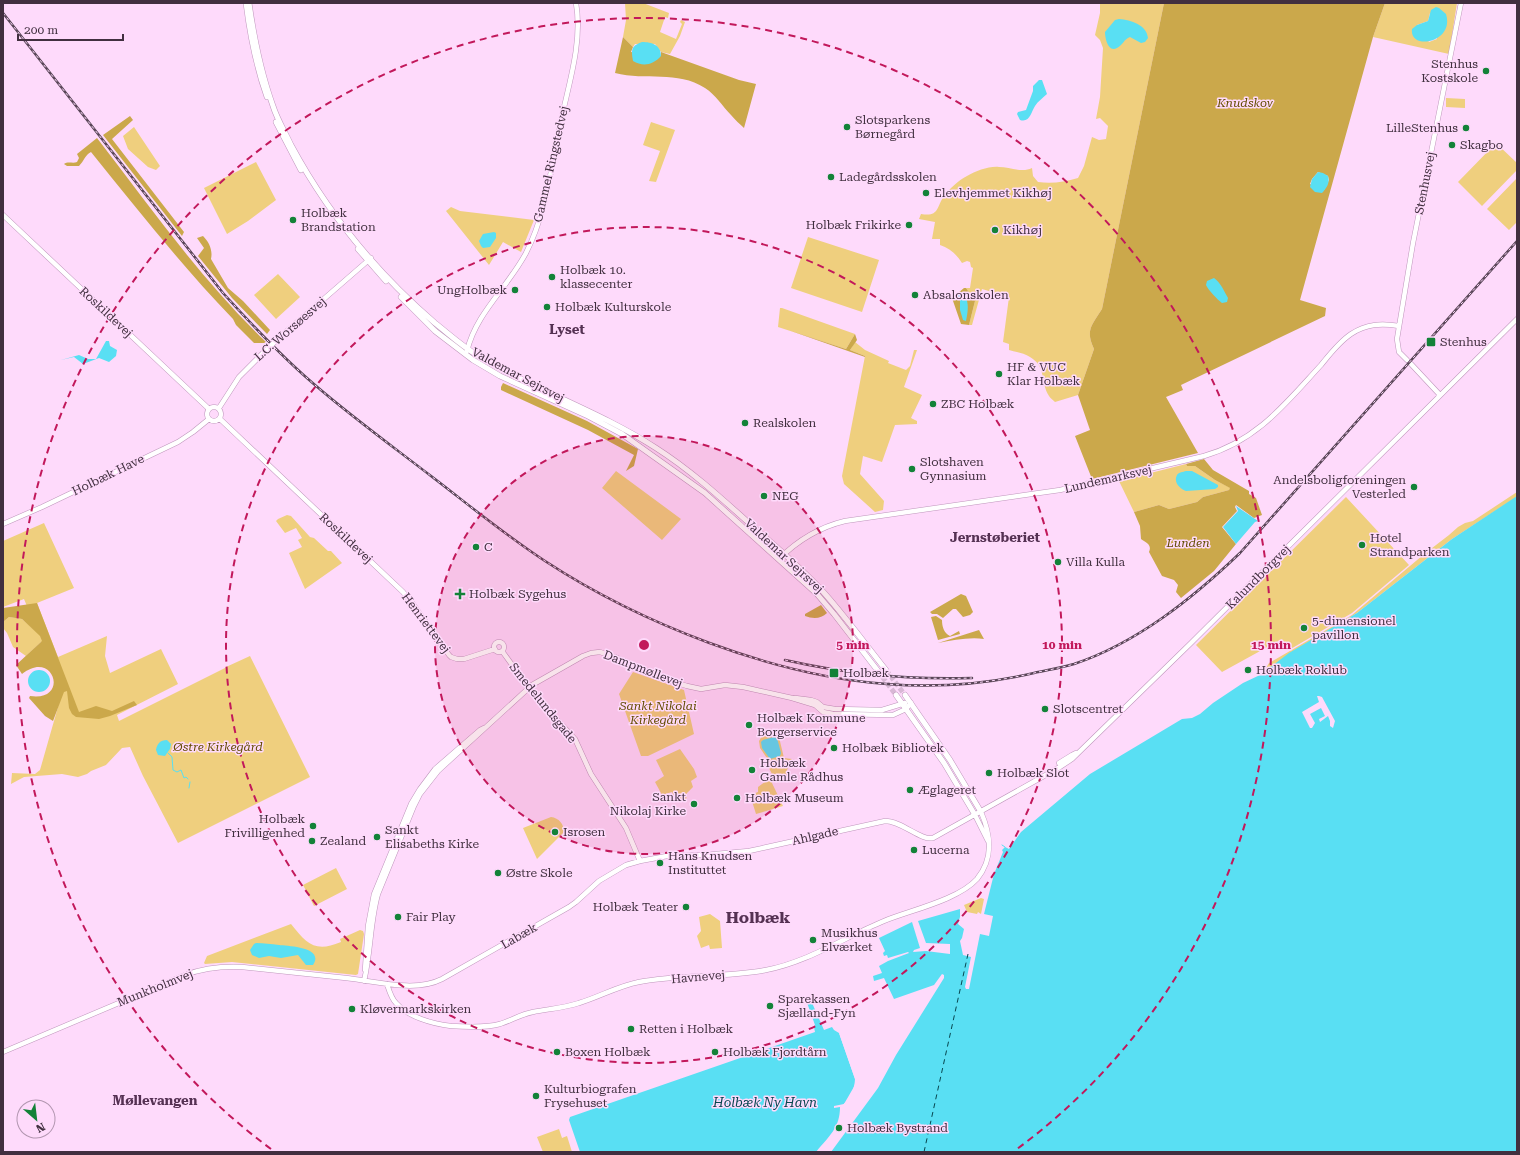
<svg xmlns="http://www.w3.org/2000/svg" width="1520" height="1155" viewBox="0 0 1520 1155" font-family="'Roboto Serif',serif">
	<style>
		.green { fill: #efcf7e; fill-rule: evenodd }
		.forest { fill: #cba84b; fill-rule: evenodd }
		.water { fill: #59dff3 }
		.pier { fill: #fedafb }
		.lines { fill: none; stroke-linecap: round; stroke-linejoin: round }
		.stream { stroke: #59dff3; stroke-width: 1 }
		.ferry { stroke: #07464f; stroke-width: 1; stroke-dasharray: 5 4; stroke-linecap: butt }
		.primary-tunnel { stroke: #d8b8d5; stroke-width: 5; stroke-dasharray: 5 2.5; stroke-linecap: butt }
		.secondary-casing { stroke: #bf96bc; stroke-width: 5.5 }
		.primary-casing { stroke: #bf96bc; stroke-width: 6 }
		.secondary { stroke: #fff; stroke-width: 4.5 }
		.primary { stroke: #fff; stroke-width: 5 }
		.rail-casing { stroke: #594557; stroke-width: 2.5 }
		.rail { stroke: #fedafb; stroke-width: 1; stroke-dasharray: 3; stroke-linecap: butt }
		.secondary-bridge-casing { stroke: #bf96bc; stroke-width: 5.5; stroke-linecap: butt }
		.secondary-bridge { stroke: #fff; stroke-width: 4.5 }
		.ring { fill: none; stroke: #c2185b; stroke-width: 2; stroke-dasharray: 7 5 }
		.poi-dot { fill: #138238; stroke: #fedafb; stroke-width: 1.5 }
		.labels { text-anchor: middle; stroke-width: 3; stroke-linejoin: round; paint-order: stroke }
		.poi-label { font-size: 12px; fill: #412f3f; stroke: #fedafb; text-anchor: start }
		.park-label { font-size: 12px; font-style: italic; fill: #634c00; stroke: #fedafb }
		.street-label { font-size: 12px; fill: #412f3f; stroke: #fedafb }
		.neighbourhood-label { font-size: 13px; font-weight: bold; fill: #553153; stroke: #fedafb }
		.water-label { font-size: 13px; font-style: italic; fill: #07464f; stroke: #fedafb }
		.district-label { font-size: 16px; font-weight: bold; fill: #553153; stroke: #fedafb }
		.centre { fill: #c2185b; stroke: #fedafb; stroke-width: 2 }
		.ring-label { font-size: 12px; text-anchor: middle; font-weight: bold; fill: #c2185b; stroke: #fedafb; stroke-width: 3; stroke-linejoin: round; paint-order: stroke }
	</style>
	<rect width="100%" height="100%" fill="#fedafb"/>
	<path class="green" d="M625 3H643L669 13 668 18 665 17 660 32 676 39 682 24 680 22 681 20 685 22 680 36 670 54 661 52 655 44H635L633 47 623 37 626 20Z
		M1100 3H1164L1102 309C1092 325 1085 330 1094 349L1078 395 1055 402C1053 400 1050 398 1049 396 1040 382 1047 367 1030 357 1024 353 1016 352 1009 350V344L1003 342 1009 297 982 289 972 325H969L975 301 966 288H970L973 268 971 267 970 262 967 261 962 263C957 255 950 248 940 245V239H932L935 222 919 219 921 214C939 217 936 208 944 196 949 189 959 180 967 176 976 171 989 166 999 167 1010 167 1022 173 1032 168L1033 176 1038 182C1052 184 1064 182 1078 178L1084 166 1092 137 1099 140 1106 139 1108 126 1100 118 1096 119 1100 97 1103 48 1100 40 1095 35 1100 13Z
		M1385 3H1457L1449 54 1373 37ZM1430 13 1437 39 1429 42 1417 25 1428 21Z
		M1446 98 1465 99V108L1446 107Z
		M651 122 675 130 656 182 649 181 660 151 643 145Z
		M134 127 160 166 156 170 148 167 128 149 123 136Z
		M1496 143 1517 163V170L1482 206 1458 182Z
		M256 162 276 200 248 221 227 234 204 188Z
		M1517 178V222L1509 230 1487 209Z
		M451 207 460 211 534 220 521 252 503 242 489 265 446 211Z
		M808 237 879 260 862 312 791 288Z
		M278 274 300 297 276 319 254 295Z
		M780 308H782L855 334 846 349 778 327Z
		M855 342 865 350 889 361 888 363 906 370 910 366 914 350H917L904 387 922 395 911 418 917 421V424L895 425 882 462 863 456 860 474 884 501 883 510 875 512 844 484 842 476 865 356 850 350Z
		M1186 464 1187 466H1195L1215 480 1231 488 1229 490 1203 497 1197 502 1169 509 1159 505 1134 512 1119 481Z
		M616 471 681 519 662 540 602 488Z
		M1517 492V496L1515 498 1452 539 1357 613 1267 670 1266 668 1269 663 1352 615 1423 555 1449 535 1458 527 1465 523 1473 521Z
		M1346 497 1409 565 1352 613 1289 650 1282 639 1222 672 1196 645Z
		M287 515 291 516 310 537 314 538 328 551H331L342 563 305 589 289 553 302 547 298 540 302 538 296 528 285 533 276 521 278 519Z
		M44 523 74 588 37 603 58 657 107 636 105 656 110 673 161 649 178 684 117 715 119 721 225 668 226 667 250 656 310 777 178 843 143 776 130 747 122 748 106 765 91 771 87 774 78 777 62 774 24 777 11 784 12 773 35 774 40 770 62 693 41 642 26 656 13 647 7 633 3 628V622L9 617 22 619 38 633 24 599 3 607V541Z
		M633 672 684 690 694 734 648 756H641L619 694Z
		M778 733 784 758 792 759 787 770V777L774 780 772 783 783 806 756 814 750 795 758 792V787L773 776 767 764 769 761 760 748 759 741 762 736Z
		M680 749 694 769 697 777 691 781 693 787 687 793 686 800 676 801 672 792 662 795 655 782 664 776 656 760Z
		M551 817C559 818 564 824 564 832L537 859 523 828Z
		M336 868 347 889 314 906 303 885Z
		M981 898 984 899 981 914 978 912 977 914 967 912 964 905Z
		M710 914 720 921 722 948 710 949 709 945 701 948 697 936 701 931 699 917Z
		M291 924C307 944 315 953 341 942L340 939 360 930 363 931 364 934 358 974 356 975 232 962 205 964 204 963 207 956Z
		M559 1129 562 1138 567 1136 572 1152H543L537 1137Z"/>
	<path class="forest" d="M1164 3H1385L1373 37 1300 300 1326 308 1325 316 1181 385 1183 390 1166 397 1198 453 1092 479 1075 436 1090 430 1078 395 1094 349C1085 330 1092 325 1102 309ZM1318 172 1328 176 1329 180 1324 190 1310 184 1312 179Z
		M623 37 633 47 631 52 661 56V52L739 80 756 84 744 128C740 124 735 120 731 115 722 106 716 95 705 88 677 70 646 81 615 73Z
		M130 116 133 120 112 139 184 232 182 236 103 135Z
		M97 138C151 208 202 281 266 342L264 343H254L236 325 233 319C182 266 137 209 91 152 85 155 84 161 79 166H67L64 164C68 161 73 164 77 162L79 158 77 154Z
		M203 236C209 242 213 250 211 259L228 288 243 301 270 330 267 334 232 298 198 256 204 248 197 238Z
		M964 288H966L975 301 969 325 961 324 952 298Z
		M791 331 846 349 855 334 857 340 850 350 865 356V357Z
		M503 383 587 421 638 449 634 466 626 471 634 455 588 430 501 390V387Z
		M1204 459 1213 470 1249 491V494L1256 498 1262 515 1254 518 1236 505 1235 507 1237 511 1222 527 1236 544 1214 571 1181 598 1176 592 1178 585 1174 580 1162 576 1149 552C1152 545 1147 543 1141 539L1140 526 1134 512 1159 505 1169 509 1197 502 1203 497 1229 490 1230 488 1215 480 1195 466H1187L1186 464Z
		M961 594 966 596 973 612 970 615 963 617 956 609H953L943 618 937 614H932L930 612Z
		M37 603 79 712 96 706 112 711 134 701 137 705 110 716 99 719 76 717 72 714 69 708 67 691 64 692 53 721 45 716 29 698 30 696C70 702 54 648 22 674L16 665 42 641 40 636 22 619 9 617 3 622V608Z
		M821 605 827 613C821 619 813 619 805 616V614Z
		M936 616 942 620C942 627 944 633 950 636L959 631 960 634 938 640 931 617Z
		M979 630 984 639C970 637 953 640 938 643Z"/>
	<path class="water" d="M1436 7 1439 8 1446 14C1455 43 1409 51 1412 29L1417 25 1428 21 1431 10Z
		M1119 19C1131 20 1147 25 1148 38L1145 42 1141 43 1130 37C1124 39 1123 45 1117 48 1108 53 1105 38 1105 32L1115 20Z
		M642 42C652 42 661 45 661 56 653 65 643 67 633 61 631 50 631 46 642 42Z
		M1039 80H1042L1047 94C1043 98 1038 101 1035 106 1031 112 1030 123 1020 120L1017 114 1018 112 1026 110 1033 91V86Z
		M1318 172 1323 173 1328 176C1330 183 1327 187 1322 193L1315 192 1310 187 1312 179Z
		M494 232 496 233V238L490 247 483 248 481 246 479 241 483 234Z
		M1214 278C1221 283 1224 291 1228 298L1227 302 1222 303C1218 300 1208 290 1206 285L1207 281Z
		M962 292C970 300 968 311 966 321L963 320 960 310V299L957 297V295Z
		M106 341H109L110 346 117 350 116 356 109 362 99 358 83 364 74 357 61 360 79 355 88 359H96Z
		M1186 471H1192L1218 485V487L1215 489 1186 491C1180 489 1173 482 1177 475 1179 472 1183 472 1186 471Z
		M1517 496V1152H831L878 1088 896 1055 944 978V975L942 974 934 985 894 999 884 978 874 981 873 976 882 973 879 966 888 961 909 953 908 952 888 958 887 955 884 956 883 953 885 951 879 938 912 922 920 948 914 950 913 952 926 951 950 954V944L926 943 918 921 960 909V917L958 924 964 929 962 938 960 941 963 955 971 957 965 987 966 989H969L980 934 989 936 993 916 984 914 994 874 1003 852 1002 850 1005 847 1009 849 1021 832 1090 774 1182 719 1192 718 1200 714 1213 703 1243 683 1260 675 1289 653 1357 613 1452 539Z
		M1236 506 1258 521 1255 522 1236 544 1223 527 1238 511Z
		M28 681a11 11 0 1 1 22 0a11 11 0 1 1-22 0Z
		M774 737 777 738 781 753 780 756 770 759 762 748 761 742 763 740Z
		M167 740 171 744 170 749 165 756 158 755 156 750C157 744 160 740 167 740Z
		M256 943C264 943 271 944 279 945 288 946 325 947 313 965H306L298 955 281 958 269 956 259 958 252 955 250 950 254 944Z
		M809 996 824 1030 832 1027 834 1030 839 1033 855 1079C855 1089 848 1102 840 1107 840 1128 829 1136 816 1152H580L569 1120 570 1117 815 1032 814 1027 815 1025 805 997Z"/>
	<path class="pier" d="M1317 696H1319L1322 697 1335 721 1333 728 1330 726V721L1328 716 1320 722 1319 719 1325 716 1321 708 1310 714 1315 723 1312 728H1310L1302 712 1319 702Z
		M839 1033 841 1035 857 1083 854 1092 846 1106 834 1108V1106L844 1104 855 1085V1079Z"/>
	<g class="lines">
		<path class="stream" d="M168 753 172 757 173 770 177 772 181 770 184 778 186 777 188 779
			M189 788 190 782
			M1002 845 1005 847"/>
		<path class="ferry" d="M924 1152 968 954"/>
		<path class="primary-tunnel" d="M886 670 905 695
			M878 671 896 695"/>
		<g class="secondary-casing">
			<path id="secondary" d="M3 215 209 409
				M280 337 371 258
				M467 351C476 313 508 287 526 253 546 214 551 168 560 125 568 86 583 43 576 3
				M1407 360 1399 352 1397 339 1413 243 1461 3
				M1411 364 1440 395
				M207 414a7 7 0 1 1 14 0a7 7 0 1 1-14 0Z
				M219 408 239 377 264 352
				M220 419 403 592 413 604 449 655 451 657 457 659H464L495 649
				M3 524 42 507 178 442 193 432 209 419
				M779 559C797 541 820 527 845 521L1060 490 1204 456C1257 441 1286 403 1321 365 1330 354 1339 342 1351 334 1366 324 1381 323 1399 326
				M494 647a5 5 0 1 1 10 0a5 5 0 1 1-10 0Z
				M502 651 534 695 575 739 591 774 626 828 640 861
				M795 698 811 700 817 702 823 707 835 709 882 710 905 703
				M1059 763 1072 755 1076 753
				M975 815 988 841
				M365 970 368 926 374 894 411 804 420 789 435 769 480 730 484 728
				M364 981C371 952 370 922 378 894L414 806 420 794 438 771 532 685 583 656 591 653 600 652 615 657 662 678 687 686 701 689 725 685 743 687 792 698 815 705 823 712 833 714 893 715 906 709 911 703
				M387 984C389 990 391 998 396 1003 408 1017 433 1024 451 1026 466 1027 485 1028 500 1024 512 1020 522 1014 533 1012 548 1009 564 1008 579 1003 599 997 618 986 639 982 681 974 724 978 766 970 808 962 845 937 884 921 911 910 958 900 977 879 994 858 991 835 981 812
				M3 1052 185 975C204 968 222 966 242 967 277 971 311 974 346 978 375 981 415 993 442 979L569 907 576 902 599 881 626 865 640 861 667 856 705 855 749 851 885 821C902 821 921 841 933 838L1060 767 1072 759 1191 643 1517 319"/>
		</g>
		<g class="primary-casing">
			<path id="primary" d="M246 3C250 35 256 66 267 97
				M249 3C254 38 261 73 273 106 277 119 285 132 291 145 327 212 377 273 435 323 449 334 462 346 477 355 534 390 599 411 656 448 689 469 719 496 749 523 775 546 803 569 826 595 847 619 866 645 886 670
				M276 122 301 170
				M358 249 386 281
				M401 297 435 331 473 360 500 376 588 416 622 434 705 493 817 594 834 614 878 671
				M896 695 944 763 975 815
				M905 695 950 760 981 812"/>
		</g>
		<use href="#secondary" class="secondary"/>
		<use href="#primary" class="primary"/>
		<g class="rail-casing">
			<path id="rail" d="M3 13 223 293C252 325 282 357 315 385 352 417 392 446 431 476 469 505 505 535 545 561 640 623 773 676 887 684 936 688 986 684 1034 673 1047 670 1061 668 1074 664 1137 643 1193 598 1240 553L1517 241
				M785 660C847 674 909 680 972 678"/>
		</g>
		<use href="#rail" class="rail"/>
		<g class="secondary-bridge-casing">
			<path id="secondary-bridge" d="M264 352 280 337"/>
		</g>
		<use href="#secondary-bridge" class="secondary-bridge"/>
	</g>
	<circle cx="644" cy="645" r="209" fill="#c2185b" fill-opacity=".12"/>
	<g class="ring">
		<circle cx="644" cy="645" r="209"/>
		<circle cx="644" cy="645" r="418"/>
		<path d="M271 1149A627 627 0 1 1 1017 1149"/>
	</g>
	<g class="poi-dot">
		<circle cx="1486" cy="71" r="4"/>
		<circle cx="847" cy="127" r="4"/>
		<circle cx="1466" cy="128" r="4"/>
		<circle cx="1452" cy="145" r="4"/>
		<circle cx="831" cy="177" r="4"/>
		<circle cx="926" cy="193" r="4"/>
		<circle cx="293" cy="220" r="4"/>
		<circle cx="909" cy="225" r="4"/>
		<circle cx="995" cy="230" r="4"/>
		<circle cx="552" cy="277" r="4"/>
		<circle cx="515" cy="290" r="4"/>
		<circle cx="915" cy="295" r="4"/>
		<circle cx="547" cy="307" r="4"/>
		<rect x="1426" y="337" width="10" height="10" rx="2"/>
		<circle cx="999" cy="374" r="4"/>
		<circle cx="933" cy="404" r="4"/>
		<circle cx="745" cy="423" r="4"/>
		<circle cx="912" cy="469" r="4"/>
		<circle cx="1414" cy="487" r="4"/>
		<circle cx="764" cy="496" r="4"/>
		<circle cx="1362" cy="545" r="4"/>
		<circle cx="476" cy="547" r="4"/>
		<circle cx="1058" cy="562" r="4"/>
		<path d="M458 588h4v4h4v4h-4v4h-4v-4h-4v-4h4z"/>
		<circle cx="1304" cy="628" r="4"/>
		<circle cx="1248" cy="670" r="4"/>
		<rect x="829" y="668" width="10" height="10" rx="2"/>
		<circle cx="1045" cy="709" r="4"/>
		<circle cx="749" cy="725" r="4"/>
		<circle cx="834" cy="748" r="4"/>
		<circle cx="752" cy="770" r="4"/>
		<circle cx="989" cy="773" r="4"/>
		<circle cx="910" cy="790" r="4"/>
		<circle cx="737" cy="798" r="4"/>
		<circle cx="694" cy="804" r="4"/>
		<circle cx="313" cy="826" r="4"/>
		<circle cx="555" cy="832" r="4"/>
		<circle cx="377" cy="837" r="4"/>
		<circle cx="312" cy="841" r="4"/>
		<circle cx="914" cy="850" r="4"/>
		<circle cx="660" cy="863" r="4"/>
		<circle cx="498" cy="873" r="4"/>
		<circle cx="686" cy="907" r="4"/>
		<circle cx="398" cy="917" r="4"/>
		<circle cx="813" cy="940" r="4"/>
		<circle cx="770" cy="1006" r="4"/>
		<circle cx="352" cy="1009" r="4"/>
		<circle cx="631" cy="1029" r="4"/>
		<circle cx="557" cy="1052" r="4"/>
		<circle cx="715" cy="1052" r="4"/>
		<circle cx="536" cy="1096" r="4"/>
		<circle cx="839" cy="1128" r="4"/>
	</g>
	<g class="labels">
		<g class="poi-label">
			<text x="1478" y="68" text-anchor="end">Stenhus<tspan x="1478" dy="14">Kostskole</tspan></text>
			<text x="855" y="124">Slotsparkens<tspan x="855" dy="14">Børnegård</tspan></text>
			<text x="1458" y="132" text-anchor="end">LilleStenhus</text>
			<text x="1460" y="149">Skagbo</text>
			<text x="839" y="181">Ladegårdsskolen</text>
			<text x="934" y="197">Elevhjemmet Kikhøj</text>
			<text x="301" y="217">Holbæk<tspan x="301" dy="14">Brandstation</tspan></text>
			<text x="901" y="229" text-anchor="end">Holbæk Frikirke</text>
			<text x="1003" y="234">Kikhøj</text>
			<text x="560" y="274">Holbæk 10.<tspan x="560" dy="14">klassecenter</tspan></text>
			<text x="507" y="294" text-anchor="end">UngHolbæk</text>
			<text x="923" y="299">Absalonskolen</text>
			<text x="555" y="311">Holbæk Kulturskole</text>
			<text x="1440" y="346">Stenhus</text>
			<text x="1007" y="371">HF &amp; VUC<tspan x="1007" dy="14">Klar Holbæk</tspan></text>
			<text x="941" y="408">ZBC Holbæk</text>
			<text x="753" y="427">Realskolen</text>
			<text x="920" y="466">Slotshaven<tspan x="920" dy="14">Gynnasium</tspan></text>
			<text x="1406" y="484" text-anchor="end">Andelsboligforeningen<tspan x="1406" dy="14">Vesterled</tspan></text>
			<text x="772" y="500">NEG</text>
			<text x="1370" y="542">Hotel<tspan x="1370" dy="14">Strandparken</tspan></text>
			<text x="484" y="551">C</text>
			<text x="1066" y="566">Villa Kulla</text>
			<text x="469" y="598">Holbæk Sygehus</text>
			<text x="1312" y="625">5-dimensionel<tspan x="1312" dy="14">pavillon</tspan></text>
			<text x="1256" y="674">Holbæk Roklub</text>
			<text x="843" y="677">Holbæk</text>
			<text x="1053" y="713">Slotscentret</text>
			<text x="757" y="722">Holbæk Kommune<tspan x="757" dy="14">Borgerservice</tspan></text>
			<text x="842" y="752">Holbæk Bibliotek</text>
			<text x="760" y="767">Holbæk<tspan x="760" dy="14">Gamle Rådhus</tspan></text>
			<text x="997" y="777">Holbæk Slot</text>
			<text x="918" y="794">Æglageret</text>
			<text x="686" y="801" text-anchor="end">Sankt<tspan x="686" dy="14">Nikolaj Kirke</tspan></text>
			<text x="745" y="802">Holbæk Museum</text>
			<text x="305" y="823" text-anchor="end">Holbæk<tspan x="305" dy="14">Frivilligenhed</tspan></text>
			<text x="385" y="834">Sankt<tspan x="385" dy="14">Elisabeths Kirke</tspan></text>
			<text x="563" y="836">Isrosen</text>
			<text x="320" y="845">Zealand</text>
			<text x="922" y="854">Lucerna</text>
			<text x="668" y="860">Hans Knudsen<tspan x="668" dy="14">Instituttet</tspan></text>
			<text x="506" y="877">Østre Skole</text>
			<text x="678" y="911" text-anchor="end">Holbæk Teater</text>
			<text x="406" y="921">Fair Play</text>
			<text x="821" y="937">Musikhus<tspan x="821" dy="14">Elværket</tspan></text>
			<text x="778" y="1003">Sparekassen<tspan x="778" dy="14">Sjælland-Fyn</tspan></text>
			<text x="360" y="1013">Kløvermarkskirken</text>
			<text x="639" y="1033">Retten i Holbæk</text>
			<text x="565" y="1056">Boxen Holbæk</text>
			<text x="723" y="1056">Holbæk Fjordtårn</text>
			<text x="544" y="1093">Kulturbiografen<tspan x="544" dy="14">Frysehuset</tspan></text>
			<text x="847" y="1132">Holbæk Bystrand</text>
		</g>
		<g class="park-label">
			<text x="1245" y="107">Knudskov</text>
			<text x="1188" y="547">Lunden</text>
			<text x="658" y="710">Sankt Nikolai<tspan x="658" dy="14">Kirkegård</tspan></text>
			<text x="218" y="751">Østre Kirkegård</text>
		</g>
		<g class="street-label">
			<text transform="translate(551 164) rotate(-77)" y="4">Gammel Ringstedvej</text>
			<text transform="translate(1425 183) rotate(-79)" y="4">Stenhusvej</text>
			<text transform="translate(106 312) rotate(43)" y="4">Roskildevej</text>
			<text transform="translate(290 329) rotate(-41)" y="4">L.C. Worsøesvej</text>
			<text transform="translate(518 375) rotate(28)" y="4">Valdemar Sejrsvej</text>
			<text transform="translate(108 475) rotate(-26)" y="4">Holbæk Have</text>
			<text transform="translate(1108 479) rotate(-13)" y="4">Lundemarksvej</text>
			<text transform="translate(346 538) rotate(43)" y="4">Roskildevej</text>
			<text transform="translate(784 556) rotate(43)" y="4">Valdemar Sejrsvej</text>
			<text transform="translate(1258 577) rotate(-45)" y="4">Kalundborgvej</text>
			<text transform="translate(426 623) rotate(53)" y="4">Henriettevej</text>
			<text transform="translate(643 669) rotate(21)" y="4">Dampmøllevej</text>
			<text transform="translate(543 703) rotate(51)" y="4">Smedelundsgade</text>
			<text transform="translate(815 836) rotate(-13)" y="4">Ahlgade</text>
			<text transform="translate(519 936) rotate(-30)" y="4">Labæk</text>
			<text transform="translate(698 977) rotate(-5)" y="4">Havnevej</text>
			<text transform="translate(155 988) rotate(-22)" y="4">Munkholmvej</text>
		</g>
		<g class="neighbourhood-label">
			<text x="567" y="334">Lyset</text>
			<text x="995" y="542">Jernstøberiet</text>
			<text x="155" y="1105">Møllevangen</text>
		</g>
		<g class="water-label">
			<text x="765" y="1107">Holbæk Ny Havn</text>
		</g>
		<g class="district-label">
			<text x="758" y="923">Holbæk</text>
		</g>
	</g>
	<circle cx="644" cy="645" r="6" class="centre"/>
	<g class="ring-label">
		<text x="853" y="649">5 min</text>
		<text x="1062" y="649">10 min</text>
		<text x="1271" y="649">15 min</text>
	</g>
	<rect width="1520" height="1155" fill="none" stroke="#412f3f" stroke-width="8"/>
	<g transform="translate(36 1119) rotate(152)"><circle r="19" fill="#fedafb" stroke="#b296b0"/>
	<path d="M0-3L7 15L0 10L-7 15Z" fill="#138238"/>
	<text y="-6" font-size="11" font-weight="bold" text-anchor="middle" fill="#412f3f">N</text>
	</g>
	<path d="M18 34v6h105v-6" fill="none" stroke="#412f3f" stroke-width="2"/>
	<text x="24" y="34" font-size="12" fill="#412f3f" stroke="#fedafb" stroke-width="3" paint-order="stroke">200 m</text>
</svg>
